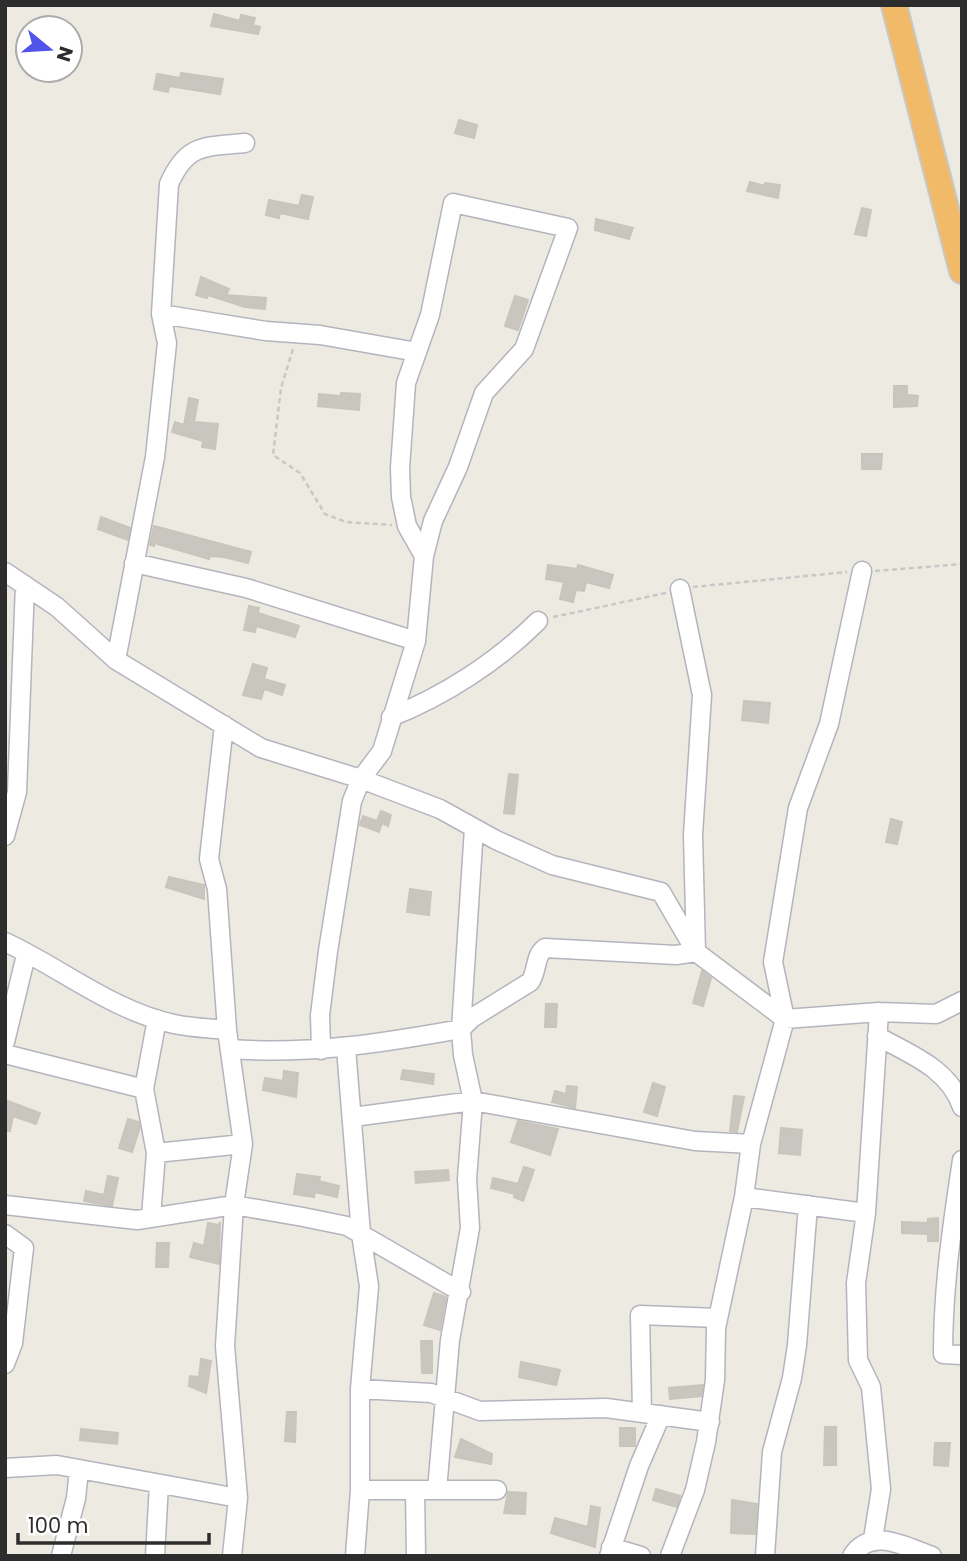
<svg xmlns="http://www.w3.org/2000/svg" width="967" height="1561" viewBox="0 0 967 1561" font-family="Poppins,sans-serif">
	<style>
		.building { fill: #c9c6c0; stroke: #c8c6ba; stroke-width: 2 }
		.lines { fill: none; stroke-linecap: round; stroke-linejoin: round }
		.minor-casing { stroke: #b4b4bf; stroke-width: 21 }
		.highway-casing { stroke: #c8c8c8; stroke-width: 28 }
		.path { stroke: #c8c8c8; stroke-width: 2.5; stroke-dasharray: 5 3.5; stroke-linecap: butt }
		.minor { stroke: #fff; stroke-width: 18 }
		.highway { stroke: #f0ba69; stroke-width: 24 }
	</style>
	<rect width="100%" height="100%" fill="#edeae1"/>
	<path class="building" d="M214 14 240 21 241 15 255 18 253 25 260 27 258 34 211 26Z
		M181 73 223 79 220 94 169 86 168 92 154 89 157 74 180 78Z
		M459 120 477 125 474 138 455 133Z
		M750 182 765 186V183L780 185 778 198 747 191Z
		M302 195 313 197 308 219 280 213 279 218 266 215 269 200 299 206Z
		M862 208 871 210 866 236 855 234Z
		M596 219 633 228 629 239 595 230Z
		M201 277 229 289 226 295 266 298 265 309 245 307 208 295 207 298 196 295Z
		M515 296 528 300 518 330 505 326Z
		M894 386H907V395L918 396 917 406 894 407Z
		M341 393 360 394 359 410 318 406 319 394 341 396Z
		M189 398 198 400 194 422 218 424 215 449 202 447 203 441 172 432 175 422 184 425Z
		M862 454H882L881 469H862Z
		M101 517 130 528 128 540 98 529Z
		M154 526 251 552 248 563 224 557 210 556 209 559 154 543V546L150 545Z
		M548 565 577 569 578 565 613 575 609 588 586 582 584 591 576 590 573 602 560 599 564 582 546 579Z
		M249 606 259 608 258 613 299 626 295 637 256 626 255 632 244 630Z
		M253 664 267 668 264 679 285 685 282 695 264 689 261 699 243 695Z
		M744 701 770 703 768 723 742 720Z
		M509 774 518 775 514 814 504 813Z
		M381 811 391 815 388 826 382 823 379 832 360 825 363 816 377 821Z
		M891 819 902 822 897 844 886 842Z
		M169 877 204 885V899L166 887Z
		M410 889 431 892 429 915 407 912Z
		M702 971 711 978 703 1006 693 1003Z
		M546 1004H557L556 1027H545Z
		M403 1070 434 1074 433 1084 401 1079Z
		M284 1071 298 1073 296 1097 263 1090 265 1078 283 1081Z
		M653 1083 665 1087 657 1116 644 1112Z
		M567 1086 577 1087 575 1108 552 1102 555 1091 566 1094Z
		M734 1096 744 1097 737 1132 730 1131Z
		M5 1100 40 1113 36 1124 13 1116 10 1131H5Z
		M128 1119 139 1122 140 1127 132 1152 119 1148Z
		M518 1121 558 1129 550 1155 511 1142Z
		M781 1128 802 1130 800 1155 779 1153Z
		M524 1167 534 1170 523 1201 514 1197 515 1194 491 1188 493 1178 518 1184Z
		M448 1170 449 1180 416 1183 415 1172Z
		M297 1174 320 1177 319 1181 339 1186 337 1197 315 1192 314 1197 294 1194Z
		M108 1176 118 1178 112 1206 84 1201 86 1191 104 1195Z
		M938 1218V1241H928V1234L902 1233V1222L928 1223V1219Z
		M220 1222 219 1264 190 1257 194 1243 204 1246 208 1223 219 1225Z
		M157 1243H169L168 1267H156Z
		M434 1293 446 1297 440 1330 424 1325Z
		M421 1341H432V1373H422Z
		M201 1359 211 1361 206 1393 189 1386 190 1376 199 1377Z
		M521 1362 560 1370 556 1385 519 1377Z
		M703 1385 701 1396 670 1399 669 1388Z
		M287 1412H296L295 1442 285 1441Z
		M825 1427H836V1465H824Z
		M620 1428H635V1446H620Z
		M81 1429 118 1433 117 1444 80 1440Z
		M461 1439 492 1454 491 1464 455 1457Z
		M935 1443H950L948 1466 934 1465Z
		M656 1489 680 1496 677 1507 653 1500Z
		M508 1492 526 1493 525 1514 504 1513Z
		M732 1500 757 1504 755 1534 731 1533Z
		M591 1506 600 1508 595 1547 551 1533 555 1518 588 1527Z"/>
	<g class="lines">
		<g class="minor-casing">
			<path id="minor" d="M161 314 266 331 320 335 417 352
				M134 563 246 588 416 641
				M5 572 57 607 116 660 261 748 361 779 440 809 496 840 552 865 661 892 696 952 785 1019 879 1012 936 1014 962 1001
				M116 660 155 457 167 343 161 314 169 184C187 143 205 147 245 143
				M391 717C444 696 497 662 538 621
				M224 725 209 859 217 889 227 1030 243 1144 234 1205 225 1346 238 1498 232 1556
				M5 836 17 792 25 585
				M5 942C61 968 113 1011 174 1024 191 1028 210 1028 227 1030
				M877 1036C909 1054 949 1068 962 1107
				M5 1042 26 955
				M346 1048 361 1234 369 1286 360 1389V1490L355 1556
				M230 1049C309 1055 383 1043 461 1029L472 1018 530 982C538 971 534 956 545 948L676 955 696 952 693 835 702 695 680 589
				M321 1050 320 1015 328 951 352 801 361 779 382 751 416 641 424 556 433 521 458 467 484 393 524 349 568 228 453 203 430 315 406 383 400 468 401 497 407 526 424 556
				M5 1054 144 1089
				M353 1117 473 1101 695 1141 751 1144
				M156 1153 243 1144
				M962 1160C952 1226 943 1287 943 1354L962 1355
				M744 1197 866 1213
				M5 1205 137 1220 234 1205 303 1217 347 1226 461 1292
				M151 1217 156 1153 144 1089 157 1019
				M5 1234 24 1248 13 1343 5 1364
				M360 1389 431 1393 480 1411 606 1408 710 1422
				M642 1412 640 1315 718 1318
				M5 1468 57 1465 238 1498
				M360 1490H497
				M415 1490 416 1556
				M437 1490 450 1340 470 1228 467 1179 473 1101 463 1055 461 1029 474 828
				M873 1539 881 1489 871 1387 858 1360 856 1283 866 1213 879 1012
				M611 1547 641 1556
				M61 1556 76 1498 79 1470
				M155 1556 159 1484
				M609 1556 639 1466 661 1415
				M670 1556 695 1490 706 1442 715 1380 716 1328 744 1197 751 1144 785 1019 773 962 798 808 829 724 862 571
				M765 1556 772 1452 792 1378 797 1345 808 1205
				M852 1556C871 1526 906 1547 932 1556"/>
		</g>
		<g class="highway-casing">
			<path id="highway" d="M894 5 962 271"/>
		</g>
		<path class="path" d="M293 349 281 388 273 455 300 473 325 514 346 522 392 525
			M875 571 962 564
			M693 587 847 572
			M553 617 666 593"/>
		<use href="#minor" class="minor"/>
		<use href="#highway" class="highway"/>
	</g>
	<rect width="967" height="1561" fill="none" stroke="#2d2d2d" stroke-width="14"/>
	<g transform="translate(49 49) rotate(108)"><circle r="33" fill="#ffffff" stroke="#ababab" stroke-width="2"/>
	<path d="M0-5L12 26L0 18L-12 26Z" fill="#5154ea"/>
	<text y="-10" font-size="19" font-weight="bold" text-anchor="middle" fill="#2d2d2d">N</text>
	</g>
	<path d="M18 1533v10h191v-10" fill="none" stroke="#2d2d2d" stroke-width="3.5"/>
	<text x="28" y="1533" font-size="21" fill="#2d2d2d" stroke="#ffffff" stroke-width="5" paint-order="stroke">100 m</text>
</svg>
